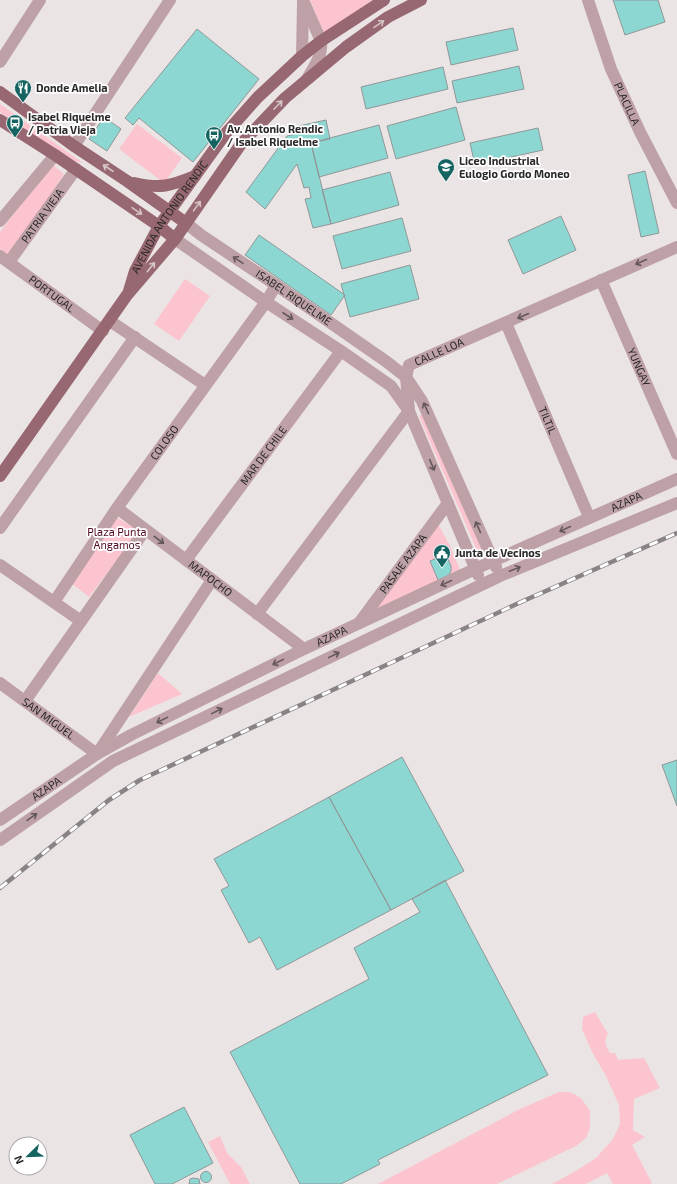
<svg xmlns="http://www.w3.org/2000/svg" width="677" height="1184" viewBox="0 0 677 1184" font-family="'Exo 2',sans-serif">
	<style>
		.green { fill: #fcc4ce }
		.building { fill: #8dd7d3; stroke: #909797 }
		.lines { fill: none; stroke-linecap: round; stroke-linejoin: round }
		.minor { stroke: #bda1a6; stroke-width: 12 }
		.major { stroke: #976871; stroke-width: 12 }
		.rail-casing { stroke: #888384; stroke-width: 4.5 }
		.rail { stroke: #fff; stroke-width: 3; stroke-dasharray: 9; stroke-linecap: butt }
		.oneway { stroke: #d5c3c6 }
		.oneway2 { stroke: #65585a }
		.labels { text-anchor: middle; stroke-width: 3.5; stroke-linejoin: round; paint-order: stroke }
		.poi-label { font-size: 11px; font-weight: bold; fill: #2a2828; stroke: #fff; text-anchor: start }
		.street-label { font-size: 11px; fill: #2a2828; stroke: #fff }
		.park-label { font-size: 11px; fill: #520a23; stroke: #fff }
	</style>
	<rect width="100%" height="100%" fill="#ebe4e5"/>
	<path class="green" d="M310 0H373L324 33Z
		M0 104 83 163 69 160 0 112Z
		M137 124 182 158 164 183 119 149Z
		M52 164 64 174 10 257 0 249V232Z
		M185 279 210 296 179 341 154 324Z
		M424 413 484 552 479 555 419 416Z
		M116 517 139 531 89 597 71 583Z
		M436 520 450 546 461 572 376 610Z
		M158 673 182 694 129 717Z
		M595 1012 608 1034C603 1042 606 1046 610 1053H615L618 1060 644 1058 660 1088 634 1099 633 1130 645 1137 632 1145 652 1183 650 1184H613L607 1173 586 1184H552L574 1172 596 1158 613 1139 620 1124 619 1105 606 1076 592 1052 582 1029 583 1017Z
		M559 1092H570L581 1098 590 1111V1128L586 1138 576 1146 497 1184H378L520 1109Z
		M220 1136 227 1153 241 1167 250 1184H230L208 1142Z"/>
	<path class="building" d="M613 0H658L665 22 625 35Z
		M513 28 518 50 451 65 446 42Z
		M197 29 259 79 193 162 139 118 133 125 125 118Z
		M519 66 524 89 457 103 452 81Z
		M443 67 448 89 366 109 361 87Z
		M456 107 465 140 396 159 387 126Z
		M104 117 121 129 107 151 89 139Z
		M326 120 330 139 311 143 331 224 313 228 305 199 311 198 309 187 304 188 297 164 265 209 246 192 287 136 296 134 294 127Z
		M379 125 388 158 319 177 311 143Z
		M538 128 543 150 475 165 470 143Z
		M645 171 659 233 641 237 628 175Z
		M390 172 399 205 331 224 322 190Z
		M561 216 576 250 523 274 508 240Z
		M402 218 411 251 342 269 333 236Z
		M259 235 345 295 331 315 245 255Z
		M410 265 419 299 350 317 341 284Z
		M446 554 451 566V571L449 575 438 580 430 561Z
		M402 757 464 871 391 910 329 797Z
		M677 760V806L662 765Z
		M329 797 391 910 277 970 260 937 249 943 221 890 229 886 214 859Z
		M445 880 548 1075 378 1160 380 1164 341 1184H300L230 1052 369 979 354 948 420 912 412 899Z
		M184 1107 213 1163 172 1184H155L130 1135Z
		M200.5 1177a5.5 5.5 0 1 1 11 0a5.5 5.5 0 1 1-11 0Z
		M193 1178 199 1179 200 1184H189L190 1179Z"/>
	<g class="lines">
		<g class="minor">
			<path d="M303 0 321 41C323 55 314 67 307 79"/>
			<path id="s1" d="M588 0 611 69 640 132 677 203"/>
			<path d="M302 56 303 3"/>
			<path d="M0 62 40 0"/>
			<path d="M74 146 170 0"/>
			<path d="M0 221 55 155"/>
			<path id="s2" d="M186 223 201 235 276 285 387 362 406 377 422 401 496 567"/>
			<path d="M175 239 266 302 341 351 391 386 409 411 478 575"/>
			<path id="s3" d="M0 256 103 331"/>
			<path id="s4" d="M9 262 76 169"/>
			<path id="s5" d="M601 280 677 454"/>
			<path d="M110 321 205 385"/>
			<path id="s6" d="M506 323 589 517"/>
			<path id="s7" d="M117 508 304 649"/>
			<path d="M0 528 135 337"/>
			<path id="s8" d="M186 560 341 351"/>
			<path d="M0 565 81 621"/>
			<path id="s9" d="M54 602 117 508 266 302 276 285"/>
			<path id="s10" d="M257 614 409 411 406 377 409 365 677 247"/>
			<path id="s11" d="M359 623 448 503"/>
			<path id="s12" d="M0 683 97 754 212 580"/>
			<path d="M25 701 145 530"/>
			<path id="s13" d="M0 820 97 754 131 735 304 649 475 569 677 479"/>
			<path d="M0 840 113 761 500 576 677 503"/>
		</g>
		<g class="major">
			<path d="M0 92 74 146 127 181 186 223"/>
			<path d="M0 120 55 155 159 226 175 239"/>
			<path d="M134 183C161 189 170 186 195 176"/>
			<path id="s14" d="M129 291 135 271 159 226 226 133 258 97 302 56 321 41 384 0"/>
			<path d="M0 476 127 295 175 239 241 144 285 98 346 47 388 17 421 0"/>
		</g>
		<g class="rail-casing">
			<path id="rail" d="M0 888 109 800 140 780 521 602 677 533"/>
		</g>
		<use href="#rail" class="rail"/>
	</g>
	<defs><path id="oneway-shaft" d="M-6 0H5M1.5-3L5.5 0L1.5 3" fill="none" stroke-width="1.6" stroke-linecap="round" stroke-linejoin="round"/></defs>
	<g class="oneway">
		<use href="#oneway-shaft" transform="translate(379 24) rotate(-35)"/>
		<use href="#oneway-shaft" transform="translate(278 105) rotate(-45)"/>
		<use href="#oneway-shaft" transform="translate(108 168) rotate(-147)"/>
		<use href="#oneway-shaft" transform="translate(197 206) rotate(-54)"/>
		<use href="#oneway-shaft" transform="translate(137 211) rotate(34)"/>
		<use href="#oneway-shaft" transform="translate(151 267) rotate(-51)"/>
	</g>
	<g class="oneway2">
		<use href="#oneway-shaft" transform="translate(238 260) rotate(-146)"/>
		<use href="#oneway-shaft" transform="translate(641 262) rotate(156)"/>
		<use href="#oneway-shaft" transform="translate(288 316) rotate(33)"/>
		<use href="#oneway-shaft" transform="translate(523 316) rotate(156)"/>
		<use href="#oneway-shaft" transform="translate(426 408) rotate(-114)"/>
		<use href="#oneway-shaft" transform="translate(432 465) rotate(67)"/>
		<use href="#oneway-shaft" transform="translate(478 527) rotate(-114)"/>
		<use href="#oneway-shaft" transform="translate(565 529) rotate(155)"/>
		<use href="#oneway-shaft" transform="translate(159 540) rotate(37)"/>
		<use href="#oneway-shaft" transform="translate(515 569) rotate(-22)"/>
		<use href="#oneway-shaft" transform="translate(446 583) rotate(155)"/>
		<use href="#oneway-shaft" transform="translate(334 655) rotate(-26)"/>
		<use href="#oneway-shaft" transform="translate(278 662) rotate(154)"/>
		<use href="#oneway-shaft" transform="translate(217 711) rotate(-26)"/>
		<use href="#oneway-shaft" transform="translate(162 720) rotate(154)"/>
		<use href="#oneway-shaft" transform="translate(32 817) rotate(-35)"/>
	</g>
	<defs>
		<g id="restaurant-pin" transform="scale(0.9)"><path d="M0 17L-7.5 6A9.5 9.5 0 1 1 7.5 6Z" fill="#166461" stroke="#fff"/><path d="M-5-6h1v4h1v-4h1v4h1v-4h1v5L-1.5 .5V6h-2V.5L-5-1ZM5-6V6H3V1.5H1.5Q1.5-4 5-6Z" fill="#fff"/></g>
		<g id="bus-pin" transform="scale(0.9)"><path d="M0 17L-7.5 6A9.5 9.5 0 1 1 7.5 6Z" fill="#166461" stroke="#fff"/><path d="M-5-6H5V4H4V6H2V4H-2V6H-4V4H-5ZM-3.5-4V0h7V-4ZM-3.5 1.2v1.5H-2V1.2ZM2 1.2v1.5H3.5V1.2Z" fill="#fff"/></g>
		<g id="school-pin" transform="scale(0.9)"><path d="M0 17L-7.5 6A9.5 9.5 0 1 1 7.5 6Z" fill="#166461" stroke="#fff"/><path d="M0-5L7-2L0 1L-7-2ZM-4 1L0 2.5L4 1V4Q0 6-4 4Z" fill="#fff"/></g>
		<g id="civic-pin" transform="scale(0.9)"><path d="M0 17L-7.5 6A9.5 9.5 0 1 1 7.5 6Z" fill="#166461" stroke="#fff"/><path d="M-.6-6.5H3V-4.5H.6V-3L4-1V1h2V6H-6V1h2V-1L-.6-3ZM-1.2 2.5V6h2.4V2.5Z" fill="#fff"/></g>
	</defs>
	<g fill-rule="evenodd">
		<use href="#restaurant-pin" x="23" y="88"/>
		<use href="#bus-pin" x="15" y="123"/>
		<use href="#bus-pin" x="214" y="135"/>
		<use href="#school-pin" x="446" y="167"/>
		<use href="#civic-pin" x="442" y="553"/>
	</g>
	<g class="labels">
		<g class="poi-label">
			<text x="36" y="92">Donde Amelia</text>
			<text x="28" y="121">Isabel Riquelme<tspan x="28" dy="13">/ Patria Vieja</tspan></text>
			<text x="227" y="133">Av. Antonio Rendic<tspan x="227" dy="13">/ Isabel Riquelme</tspan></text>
			<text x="459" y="165">Liceo Industrial<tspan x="459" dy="13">Eulogio Gordo Moneo</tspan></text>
			<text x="455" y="557">Junta de Vecinos</text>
		</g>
		<g class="street-label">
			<text dy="4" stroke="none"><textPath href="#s1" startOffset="111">PLACILLA</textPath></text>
			<text dy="4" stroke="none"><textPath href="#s4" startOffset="57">PATRIA VIEJA</textPath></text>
			<text dy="4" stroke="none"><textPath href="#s14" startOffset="85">AVENIDA ANTONIO RENDIC</textPath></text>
			<text dy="4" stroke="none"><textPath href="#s3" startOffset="64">PORTUGAL</textPath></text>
			<text dy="4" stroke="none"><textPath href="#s2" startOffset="131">ISABEL RIQUELME</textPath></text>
			<text dy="4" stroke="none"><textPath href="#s10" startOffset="333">CALLE LOA</textPath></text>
			<text dy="4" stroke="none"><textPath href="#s5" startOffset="95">YUNGAY</textPath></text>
			<text dy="4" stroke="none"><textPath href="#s6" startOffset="106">TILTIL</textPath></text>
			<text dy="4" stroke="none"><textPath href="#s9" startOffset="194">COLOSO</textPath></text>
			<text dy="4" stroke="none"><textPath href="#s8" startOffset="130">MAR DE CHILE</textPath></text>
			<text dy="4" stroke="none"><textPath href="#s13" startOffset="704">AZAPA</textPath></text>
			<text dy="4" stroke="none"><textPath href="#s11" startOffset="74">PASAJE AZAPA</textPath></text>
			<text dy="4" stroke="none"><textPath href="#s7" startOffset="117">MAPOCHO</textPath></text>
			<text dy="4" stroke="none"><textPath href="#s13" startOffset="380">AZAPA</textPath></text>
			<text dy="4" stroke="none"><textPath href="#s12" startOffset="60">SAN MIGUEL</textPath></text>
			<text dy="4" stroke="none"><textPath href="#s13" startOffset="56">AZAPA</textPath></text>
		</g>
		<g class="park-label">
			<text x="117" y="536">Plaza Punta<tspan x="117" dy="13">Angamos</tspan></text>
		</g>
	</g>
	<g transform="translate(28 1156) rotate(247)"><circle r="19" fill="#ffffff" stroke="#aaa9a9"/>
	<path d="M0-3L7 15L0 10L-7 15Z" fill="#166461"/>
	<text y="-6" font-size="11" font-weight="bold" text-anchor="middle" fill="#2a2828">N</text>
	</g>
</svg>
